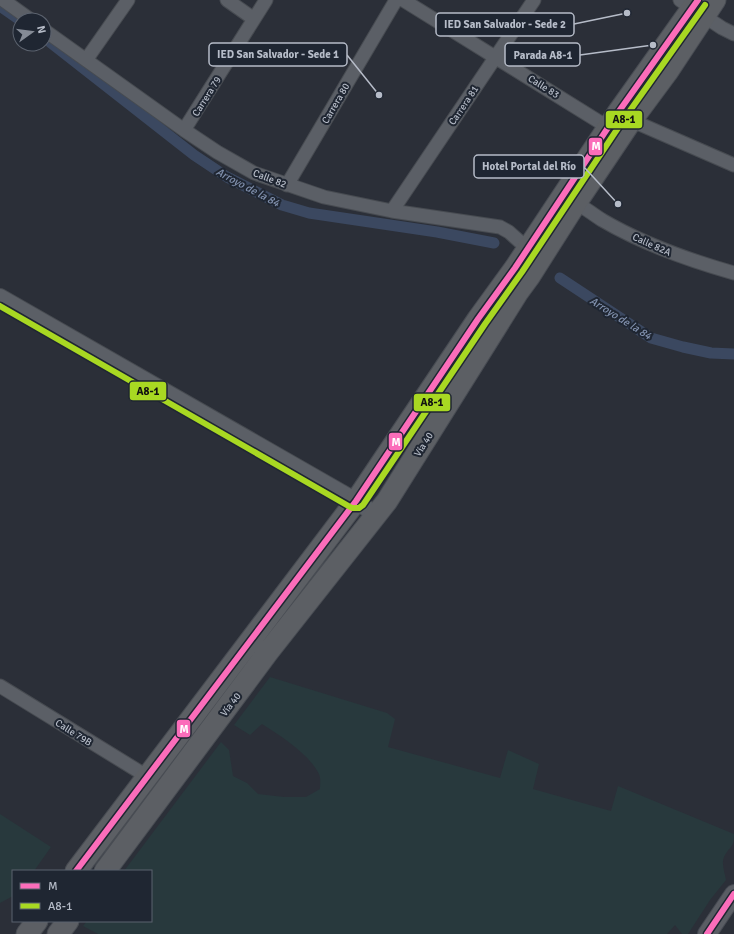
<svg xmlns="http://www.w3.org/2000/svg" width="734" height="934" viewBox="0 0 734 934" font-family="Signika,sans-serif">
	<style>
		.green { fill: #28393d }
		.lines { fill: none; stroke-linecap: round; stroke-linejoin: round }
		.canal { stroke: #3b4860; stroke-width: 11 }
		.minor-casing { stroke: #474b51; stroke-width: 15 }
		.tertiary-casing { stroke: #474b51; stroke-width: 18 }
		.secondary-casing { stroke: #464a52; stroke-width: 20 }
		.trunk-casing { stroke: #484c53; stroke-width: 23 }
		.minor { stroke: #5b5f66; stroke-width: 13 }
		.tertiary { stroke: #5b5f66; stroke-width: 16 }
		.secondary { stroke: #5a5d64; stroke-width: 18 }
		.trunk { stroke: #5c5f64; stroke-width: 21 }
		.bus-1-casing { stroke: #1f2632; stroke-width: 9 }
		.bus-2-casing { stroke: #1f2632; stroke-width: 9 }
		.bus-1 { stroke: #fb6dba; stroke-width: 6 }
		.bus-2 { stroke: #a8d822; stroke-width: 6 }
		.labels { text-anchor: middle; stroke-width: 4; stroke-linejoin: round; paint-order: stroke }
		.street-label { font-size: 10px; fill: #b6bcc8; stroke: #1f2632 }
		.water-label { font-size: 11px; font-style: italic; fill: #8090ad; stroke: #1f2632 }
		.leader { fill: none; stroke: #b6bcc8; stroke-width: 1.5 }
		.callout-dot { fill: #b6bcc8; stroke: #1f2632; stroke-width: 1.5 }
		.callout { fill: #1f2632; stroke: #b6bcc8; stroke-width: 1.5 }
		.callout-label { font-size: 11px; text-anchor: middle; font-weight: bold; fill: #b6bcc8 }
		.line-badge { stroke: #1f2632; stroke-width: 1.5 }
		.badge-label { font-size: 11px; text-anchor: middle; font-weight: bold; fill: #fff }
		.pale-badge-label { font-size: 11px; text-anchor: middle; font-weight: bold; fill: #111 }
	</style>
	<rect width="100%" height="100%" fill="#2b2f38"/>
	<path class="green" d="M270 677 387 713 395 719 388 747 500 778 508 750 539 764 533 789 611 811 618 786 734 834C734 849 730 845 724 857 721 864 725 873 726 880L710 900 688 934H682L675 925 667 934H98L83 926 87 921H151V871H124L221 742 229 750 233 776 247 783 258 794 284 797H306L320 789C320 785 321 778 319 774 309 754 281 736 262 724L250 735 234 725Z
		M0 814 51 847 34 871H13V896L0 903Z"/>
	<g class="lines">
		<path class="canal" d="M0 6 20 20
			M51 43 194 155 227 177 282 205 309 213 437 232 494 243
			M560 278 651 338 683 347 711 353 734 354"/>
		<g class="minor-casing">
			<path id="minor" d="M3 0 31 20
				M227 0 254 19
				M403 0 614 131
				M680 0 722 28 734 34
				M44 30 184 130 217 152 254 173 324 197 392 211 500 227 509 232 528 249
				M86 60 128 0
				M626 118 734 165
				M184 130 266 0
				M287 185 396 0
				M576 203C585 208 593 214 602 220 643 244 688 260 734 273
				M392 211 534 0
				M0 686 148 777"/>
		</g>
		<g class="tertiary-casing">
			<path id="tertiary" d="M0 297 356 501 376 515"/>
		</g>
		<g class="secondary-casing">
			<path id="secondary" d="M707 934 734 894"/>
		</g>
		<g class="trunk-casing">
			<path id="trunk" d="M76 871 356 501 478 319 515 268 617 114 698 0
				M105 871 268 652 387 501 518 292 529 277 576 203 631 121 668 71 715 0
				M27 934 37 921
				M58 934 68 921"/>
		</g>
		<use href="#minor" class="minor"/>
		<use href="#tertiary" class="tertiary"/>
		<use href="#secondary" class="secondary"/>
		<use href="#trunk" class="trunk"/>
		<g class="bus-1-casing">
			<path id="bus-1" d="M76 871 356 501 478 319 515 268 617 114 698 0
				M707 934 734 894"/>
		</g>
		<g class="bus-2-casing">
			<path id="bus-2" d="M0 306 352 508H359L363 505 485 324 522 272 624 119 705 5"/>
		</g>
		<use href="#bus-1" class="bus-1"/>
		<use href="#bus-2" class="bus-2"/>
	</g>
	<g class="labels">
		<g class="street-label">
			<text transform="translate(544 86) rotate(32)" y="4">Calle 83</text>
			<text transform="translate(206 96) rotate(-58)" y="4">Carrera 79</text>
			<text transform="translate(335 103) rotate(-60)" y="4">Carrera 80</text>
			<text transform="translate(463 105) rotate(-56)" y="4">Carrera 81</text>
			<text transform="translate(270 178) rotate(21)" y="4">Calle 82</text>
			<text transform="translate(652 244) rotate(24)" y="4">Calle 82A</text>
			<text transform="translate(423 444) rotate(-58)" y="4">Vía 40</text>
			<text transform="translate(230 704) rotate(-53)" y="4">Vía 40</text>
			<text transform="translate(74 732) rotate(32)" y="4">Calle 79B</text>
		</g>
		<g class="water-label">
			<text transform="translate(248 187) rotate(28)" y="4">Arroyo de la 84</text>
			<text transform="translate(621 318) rotate(32)" y="4">Arroyo de la 84</text>
		</g>
	</g>
	<path class="leader" d="M627 13L574 24M379 95L347 55M653 45L580 55M618 204L584 167"/>
	<g class="callout-dot">
		<circle cx="627" cy="13" r="4"/>
		<circle cx="379" cy="95" r="4"/>
		<circle cx="653" cy="45" r="4"/>
		<circle cx="618" cy="204" r="4"/>
	</g>
	<g class="callout">
		<rect x="436" y="13" width="138" height="23" rx="4"/>
		<rect x="209" y="43" width="138" height="23" rx="4"/>
		<rect x="505" y="43" width="75" height="23" rx="4"/>
		<rect x="474" y="155" width="110" height="23" rx="4"/>
	</g>
	<g class="callout-label">
		<text x="505" y="28">IED San Salvador - Sede 2</text>
		<text x="278" y="58">IED San Salvador - Sede 1</text>
		<text x="543" y="59">Parada A8-1</text>
		<text x="529" y="170">Hotel Portal del Río</text>
	</g>
	<g class="line-badge">
		<rect x="605" y="110" width="38" height="19" rx="4" fill="#a8d822"/>
		<rect x="588" y="137" width="15" height="19" rx="4" fill="#fb6dba"/>
		<rect x="129" y="381" width="38" height="20" rx="4" fill="#a8d822"/>
		<rect x="413" y="393" width="38" height="19" rx="4" fill="#a8d822"/>
		<rect x="388" y="432" width="15" height="19" rx="4" fill="#fb6dba"/>
		<rect x="176" y="719" width="15" height="19" rx="4" fill="#fb6dba"/>
	</g>
	<g class="badge-label">
		<text x="596" y="150">M</text>
		<text x="396" y="446">M</text>
		<text x="184" y="733">M</text>
	</g>
	<g class="pale-badge-label">
		<text x="624" y="123">A8-1</text>
		<text x="148" y="395">A8-1</text>
		<text x="432" y="406">A8-1</text>
	</g>
	<rect x="12" y="870" width="140" height="52" fill="#1f2632" stroke="#5b626e"/>
	<rect x="20" y="883" width="20" height="6" fill="#fb6dba" stroke="#5b626e"/>
	<text x="48" y="890" font-size="12" fill="#b6bcc8">M</text>
	<rect x="20" y="903" width="20" height="6" fill="#a8d822" stroke="#5b626e"/>
	<text x="48" y="910" font-size="12" fill="#b6bcc8">A8-1</text>
	<g transform="translate(32 32) rotate(76)"><circle r="19" fill="#1f2632" stroke="#5b626e"/>
	<path d="M0-3L7 15L0 10L-7 15Z" fill="#858b96"/>
	<text y="-6" font-size="11" font-weight="bold" text-anchor="middle" fill="#b6bcc8">N</text>
	</g>
</svg>
